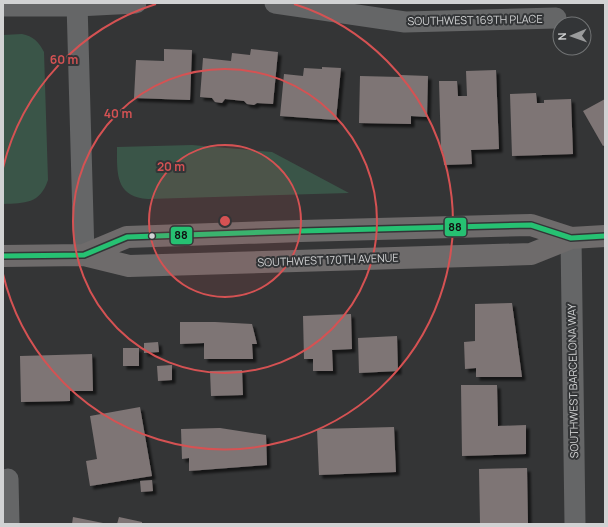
<svg xmlns="http://www.w3.org/2000/svg" width="608" height="527" viewBox="0 0 608 527" font-family="Manrope,sans-serif">
	<style>
		.green { fill: #3a5548 }
		.building { fill: #7e7575; filter: url(#shadow) }
		.lines { fill: none; stroke-linecap: round; stroke-linejoin: round }
		.minor { stroke: #656667; stroke-width: 21 }
		.secondary { stroke: #6e6b6b; stroke-width: 22 }
		.bus-1-casing { stroke: #333537; stroke-width: 8 }
		.bus-1 { stroke: #26c172; stroke-width: 5 }
		.ring { fill: none; stroke: #d55253; stroke-width: 2 }
		.bus-dot { fill: #d1d2d3; stroke: #333537; stroke-width: 1.5 }
		.labels { text-anchor: middle; stroke-width: 4; stroke-linejoin: round; paint-order: stroke }
		.street-label { font-size: 11px; fill: #d1d2d3; stroke: #333537 }
		.centre { fill: #d55253; stroke: #333537; stroke-width: 2 }
		.ring-label { font-size: 12px; text-anchor: middle; font-weight: bold; fill: #d55253; stroke: #333537; stroke-width: 4; stroke-linejoin: round; paint-order: stroke }
		.line-badge { stroke: #333537; stroke-width: 1.5 }
		.pale-badge-label { font-size: 11px; text-anchor: middle; font-weight: bold; fill: #111 }
	</style>
	<defs>
		<filter id="shadow"><feDropShadow dx="3.5" dy="3.5" stdDeviation="1" flood-color="#0009"/></filter>
	</defs>
	<rect width="100%" height="100%" fill="#343536"/>
	<path class="green" d="M22 34C33 36 39 42 44 52L48 180C40 204 25 203 3 204V35Z
		M192 145 272 152 349 193 148 199C115 197 117 173 117 147Z"/>
	<path class="building" d="M164 49 192 50 190 100 134 98 136 60 164 61Z
		M251 49 278 52 273 104 257 103 254 105 247 104 244 101 225 99 222 103 215 102 212 98 200 97 203 58 231 61 232 53 250 55Z
		M322 67 341 68 336 120 280 116 284 74 303 76 304 68 322 69Z
		M496 70 499 149 471 150 472 164 444 165 443 151H441L439 81H457L458 96H467L466 71Z
		M401 75 428 76 427 117 411 116V124L359 123 360 76 400 77Z
		M536 93 537 103H544V100L571 99 573 154 512 156 510 94Z
		M605 99V145L603 146 583 111Z
		M512 303 522 377H476V368L465 369 464 342 475 341V304Z
		M351 314 352 349 332 350 333 371H313V359H304L303 316Z
		M180 322H215L252 324 257 344H252L253 359H204V343L180 344Z
		M397 336 398 371 359 373 358 338Z
		M158 342 159 352 144 353V343Z
		M123 348H139V366H123Z
		M92 354 93 391H70V401L21 402 20 356Z
		M172 365V380L158 381 157 366Z
		M242 370 243 395 211 396 210 371Z
		M461 385H497L498 426 526 425V454L462 456Z
		M140 407 152 476 90 486 86 461 97 459 90 416Z
		M394 427 396 472 319 475 317 429Z
		M220 428 266 435 267 465 189 471V458L182 459 181 429Z
		M527 468 528 524H480L479 469Z
		M152 480 153 491 141 492 140 481Z
		M73 517 103 523V524H72Z
		M119 517 142 522V524H117Z"/>
	<g class="lines">
		<path class="minor" d="M77 3 84 255
			M275 3 405 22 556 18
			M3 6H77L136 3
			M571 238 575 524
			M8 479 9 524"/>
		<path class="secondary" d="M84 255 127 237 301 231 531 225 571 238
			M3 256 84 255 129 266 531 254 571 238 605 236"/>
		<g class="bus-1-casing">
			<path id="bus-1" d="M3 256 84 255 127 237 301 231 531 225 571 238 605 236"/>
		</g>
		<use href="#bus-1" class="bus-1"/>
	</g>
	<circle cx="225" cy="221" r="76" fill="#d55253" fill-opacity=".12"/>
	<g class="ring">
		<circle cx="225" cy="221" r="76"/>
		<circle cx="225" cy="221" r="152"/>
		<path d="M3 168A228 228 0 0 1 156 4M294 4A228 228 0 1 1 3 274"/>
	</g>
	<circle class="bus-dot" cx="152" cy="236" r="3.5"/>
	<g class="labels">
		<g class="street-label">
			<text transform="translate(475 20) rotate(-1)" y="4">SOUTHWEST 169TH PLACE</text>
			<text transform="translate(328 260) rotate(-2)" y="4">SOUTHWEST 170TH AVENUE</text>
			<text transform="translate(573 381) rotate(-91)" y="4">SOUTHWEST BARCELONA WAY</text>
		</g>
	</g>
	<circle cx="225" cy="221" r="6" class="centre"/>
	<g class="ring-label">
		<text x="64" y="64">60 m</text>
		<text x="118" y="118">40 m</text>
		<text x="171" y="171">20 m</text>
	</g>
	<g class="line-badge">
		<rect x="444" y="217" width="23" height="20" rx="4" fill="#26c172"/>
		<rect x="170" y="226" width="23" height="19" rx="4" fill="#26c172"/>
	</g>
	<g class="pale-badge-label">
		<text x="455" y="231">88</text>
		<text x="181" y="239">88</text>
	</g>
	<rect width="608" height="527" fill="none" stroke="#d1d2d3" stroke-width="8"/>
	<g transform="translate(572 36) rotate(268)"><circle r="19" fill="#333537" stroke="#727475"/>
	<path d="M0-3L7 15L0 10L-7 15Z" fill="#9a9b9c"/>
	<text y="-6" font-size="11" font-weight="bold" text-anchor="middle" fill="#d1d2d3">N</text>
	</g>
</svg>
